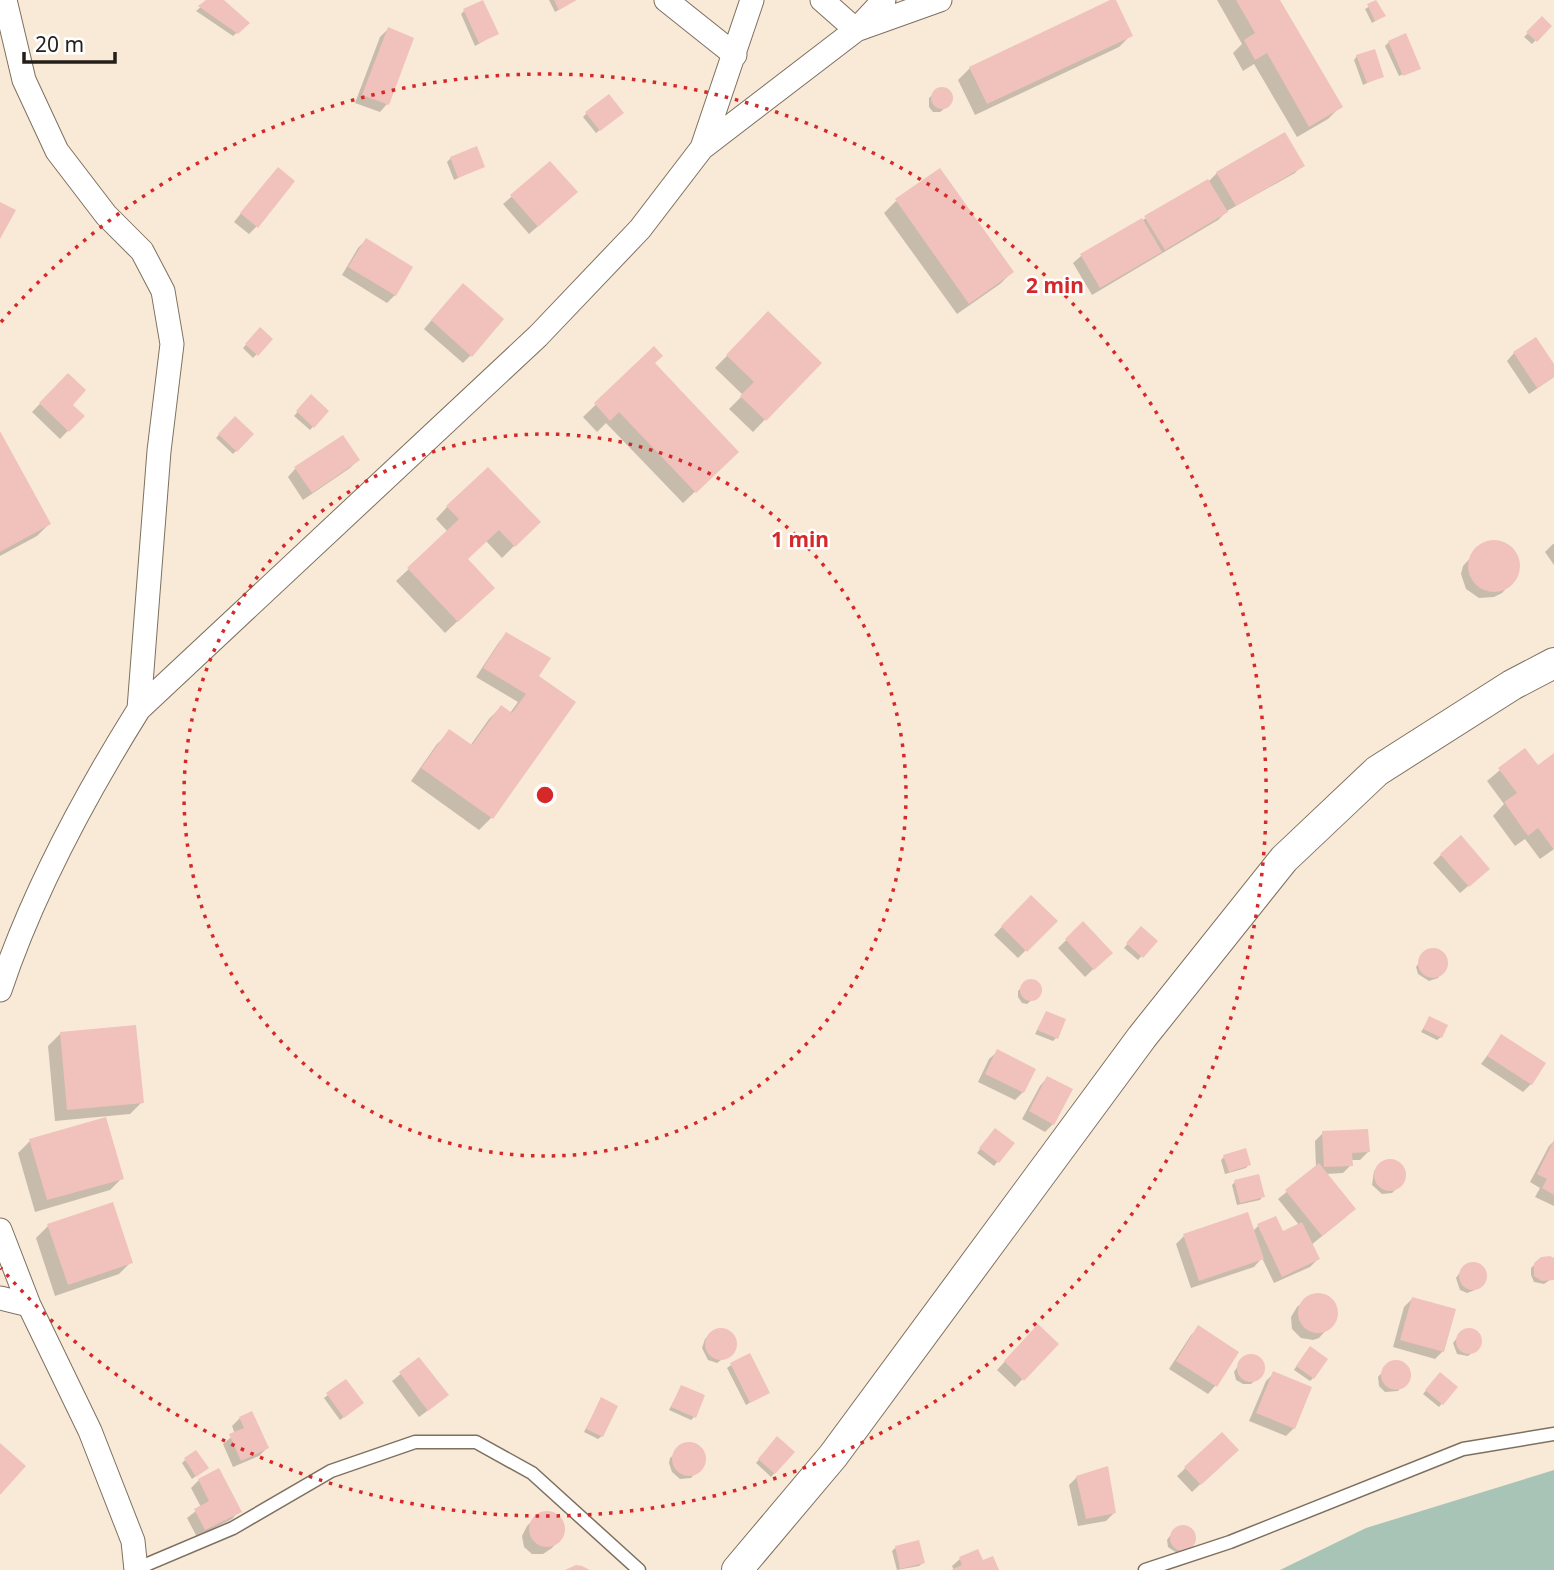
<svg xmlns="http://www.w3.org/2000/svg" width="1554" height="1570" viewBox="0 0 1554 1570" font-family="'Noto Sans',sans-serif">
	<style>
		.green { fill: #a8c4b7 }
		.shadow { fill: #0003 }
		.building { fill: #f1c1bb }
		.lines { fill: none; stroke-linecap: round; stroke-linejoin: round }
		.service-casing { stroke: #7d705f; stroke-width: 15 }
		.minor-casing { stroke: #7d705f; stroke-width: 25 }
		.tertiary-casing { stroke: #7d705f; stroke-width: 32 }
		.service { stroke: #fff; stroke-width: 12 }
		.minor { stroke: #fff; stroke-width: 23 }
		.tertiary { stroke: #fff; stroke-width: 30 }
		.ring { fill: none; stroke: #d62828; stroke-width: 3.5; stroke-dasharray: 3.5 7 }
		.centre { fill: #d62828; stroke: #fff; stroke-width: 3.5 }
		.ring-label { font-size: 21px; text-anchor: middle; font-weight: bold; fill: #d62828; stroke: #fff; stroke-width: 5; stroke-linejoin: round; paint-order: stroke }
	</style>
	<rect width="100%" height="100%" fill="#f9ead8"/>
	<path class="green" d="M1554 1470V1570H1280L1366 1528Z"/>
	<path class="shadow" d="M209 0H222L248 23 233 36 196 11Z
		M549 0H575L555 12Z
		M1217 0H1278L1340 107 1328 119 1297 137 1254 64 1243 71 1233 53 1242 44Z
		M1377 2 1384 16 1372 23 1365 9Z
		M464 11 496 34 475 46 461 14Z
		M1542 19 1549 26 1532 44 1524 37Z
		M388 29 387 104 380 112 355 103 380 37Z
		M1131 35 1119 47 975 115 958 80 970 68Z
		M1389 42 1417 68 1399 76 1385 46Z
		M1357 56 1382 76 1363 85 1354 60Z
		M938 90H947L951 95 949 105 940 112H933L929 107V98Z
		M587 113 618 116 596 133 583 117Z
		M451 158 483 166 454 180 447 162Z
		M550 163 568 200 529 234 503 204Z
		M1302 165 1295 173 1227 211 1218 220 1092 295 1073 263 1081 256 1208 182 1217 173Z
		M270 177 257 226 249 234 234 222Z
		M896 201 1012 272 1000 284 957 314 884 213Z
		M366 240 395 295 387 303 342 275 358 248Z
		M455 293 471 355 463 363 424 329Z
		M768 314 819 363 753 432 729 409 743 395 715 368Z
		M260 329 271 339 253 358 243 348Z
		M653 349V364L737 452 683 503 606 423 597 432 583 417Z
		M1514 353 1554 367V377L1529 394 1507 361Z
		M68 375 71 405 82 416 60 439 32 412Z
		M311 397 327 411 310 430 294 416Z
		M235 418 252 435 233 454 216 438Z
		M0 434 49 524 37 536 0 556Z
		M358 460 350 468 303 500 288 477 295 469Z
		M447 507 538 522 502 558 486 541 466 559 480 600 445 633 396 581 448 532 436 519Z
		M1497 542 1511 548 1518 563V570L1510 584 1502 593 1494 597 1479 598 1466 589 1461 574 1463 566 1482 545Z
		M1553 544H1554V565L1545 552Z
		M507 634 536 676 573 703 491 818 479 830 411 781 437 744 450 732 470 746 489 719 501 707 510 713 518 702 476 677 499 642Z
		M1524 750 1537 768 1554 755V849L1540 859 1525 839 1515 846 1493 816 1504 804 1487 781Z
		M1441 855 1480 876 1460 893 1433 863Z
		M1031 897 1055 921 1018 958 994 935Z
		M1083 924 1110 953 1085 977 1058 948Z
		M1141 928 1155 941 1138 960 1124 948Z
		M1427 951H1439L1445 957 1446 965 1438 978 1429 981 1418 974 1416 967Z
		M1035 981 1039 985V994L1027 1004 1022 1003 1018 997V991L1026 982Z
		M1046 1013 1056 1038 1053 1041 1035 1034Z
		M1429 1019 1441 1037 1437 1040 1421 1032Z
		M60 1034 142 1102 130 1114 55 1121 48 1046Z
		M1501 1037 1531 1084 1523 1092 1481 1064Z
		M997 1052 1023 1092 1015 1100 978 1082 989 1059Z
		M1047 1078 1053 1124 1045 1132 1022 1119 1040 1086Z
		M1323 1133 1368 1152 1360 1160H1351V1165L1343 1173 1326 1174 1346 1217 1311 1245 1318 1259 1310 1267 1274 1283 1262 1258 1254 1267 1191 1288 1176 1244 1184 1236 1252 1232 1258 1226 1282 1233 1299 1225 1278 1199 1316 1168 1315 1141Z
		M992 1134 1012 1144 994 1166 977 1153Z
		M30 1141 122 1178 110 1190 35 1212 18 1153Z
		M1554 1141V1206L1535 1197 1540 1188 1530 1182 1549 1146Z
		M1224 1157 1249 1164 1246 1168 1225 1174 1221 1160Z
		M1386 1162 1399 1164 1404 1172 1403 1182 1392 1193 1382 1194 1372 1185 1374 1171Z
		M1235 1182 1263 1196 1260 1200 1237 1205 1232 1185Z
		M48 1226 131 1262 119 1274 55 1296 36 1238Z
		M1541 1258 1554 1261V1277L1544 1284 1534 1282 1531 1275V1268Z
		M1472 1264 1480 1266 1485 1276 1475 1290 1467 1293 1460 1290 1456 1278 1464 1267Z
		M1311 1295H1323L1333 1302 1336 1307 1335 1320 1319 1338 1313 1340 1301 1338 1292 1329 1291 1317 1297 1307Z
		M1412 1299 1443 1351 1435 1359 1393 1347 1404 1307Z
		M1038 1326 1056 1344 1015 1387 997 1370Z
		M1199 1328 1237 1352 1215 1386 1208 1394 1169 1369 1191 1335Z
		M1468 1329 1478 1333 1480 1340 1478 1348 1468 1356 1457 1354 1453 1343 1461 1333Z
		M722 1330 731 1334 735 1342 733 1351 717 1363 708 1360 702 1348 705 1339 713 1332Z
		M1306 1352 1313 1378 1310 1381 1294 1370Z
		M1257 1357 1262 1363 1261 1375 1251 1384H1243L1236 1380 1234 1372 1241 1361 1245 1358Z
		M419 1359 438 1403 419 1417 392 1381Z
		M1390 1363H1399L1406 1367 1408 1380 1398 1391 1385 1392 1379 1386 1378 1377Z
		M731 1365 768 1392 746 1405 727 1368Z
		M1274 1373 1294 1428 1286 1436 1249 1421 1266 1381Z
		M1440 1374 1456 1387 1439 1407 1423 1394Z
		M346 1381 358 1406 340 1420 324 1398Z
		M681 1387 694 1417 691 1420 669 1410Z
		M601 1399 602 1436 598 1439 584 1432Z
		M240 1418 267 1448 259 1456 233 1467 223 1444 235 1434 232 1426Z
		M1222 1434 1236 1450 1192 1492 1177 1476Z
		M777 1439 793 1452 771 1477 756 1463Z
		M686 1444 696 1445 703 1452 704 1462 691 1478 680 1479 672 1472 669 1463 670 1458Z
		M185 1460 203 1471 192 1479 182 1463Z
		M1077 1477 1114 1513 1106 1521 1078 1526 1069 1485Z
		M199 1480 239 1511 232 1519 197 1537 187 1518 201 1507 191 1488Z
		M546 1513 556 1515 563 1524V1535L552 1548 543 1554H532L524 1547 522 1536 527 1526 536 1517Z
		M1186 1527 1193 1531 1195 1538 1188 1550 1177 1553 1168 1547 1167 1540 1175 1529Z
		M895 1548 923 1563 919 1566 897 1570 892 1551Z
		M960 1559 983 1562 997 1570H954L952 1566Z"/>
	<path class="building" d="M206 0H224L250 23 238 34 198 6Z
		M483 0 499 34 479 43 463 9Z
		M554 0H577L559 10Z
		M1110 0H1116L1133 36 987 104 969 67Z
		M1236 0H1280L1343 107 1309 127 1267 53 1255 60 1244 40 1255 33Z
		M1376 0 1386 16 1375 21 1367 4Z
		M1542 16 1552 26 1537 42 1526 32Z
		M388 27 414 38 389 105 362 95Z
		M1406 33 1421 69 1403 76 1388 41Z
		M1375 49 1384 77 1367 83 1356 55Z
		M931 98a11 11 0 1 1 22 0a11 11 0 1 1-22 0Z
		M609 94 624 113 600 131 585 112Z
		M1285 132 1305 166 1236 206 1216 172Z
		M477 146 485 167 458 178 450 157Z
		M550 161 578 192 538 227 510 195Z
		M278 167 295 181 258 228 240 213Z
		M940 168 1014 272 969 304 895 199Z
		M1208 179 1228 212 1165 250 1144 216Z
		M0 202 16 210 0 239Z
		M1142 218 1162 252 1100 288 1080 254Z
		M366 238 413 267 396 296 348 267Z
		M463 283 504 319 472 357 431 320Z
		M768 311 822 363 766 421 740 396 754 382 726 355Z
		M260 327 273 339 258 356 245 344Z
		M1536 337 1554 364V377L1537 388 1513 352Z
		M654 346 663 356 655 363 739 452 696 493 619 412 610 421 594 403Z
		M68 373 86 390 73 405 85 416 69 432 39 403Z
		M311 394 329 411 314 428 296 411Z
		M235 416 254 434 237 452 218 434Z
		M0 431 51 524 0 552Z
		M343 435 360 460 312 493 294 467Z
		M488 467 541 522 515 547 499 530 468 559 495 588 458 622 407 568 459 519 446 506Z
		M1468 566a26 26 0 1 1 52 0a26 26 0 1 1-52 0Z
		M506 632 551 658 539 676 576 702 493 819 421 768 449 729 472 745 501 705 512 713 526 694 483 668Z
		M1525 748 1538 765 1554 753V850L1538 828 1528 836 1504 802 1517 793 1498 768Z
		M1461 835 1490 869 1469 887 1440 854Z
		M1031 895 1058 921 1027 952 1001 926Z
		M1083 921 1113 953 1094 970 1065 939Z
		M1141 926 1158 941 1143 958 1126 943Z
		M1418 963a15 15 0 1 1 30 0a15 15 0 1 1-30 0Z
		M1020 990a11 11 0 1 1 22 0a11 11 0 1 1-22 0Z
		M1046 1011 1066 1019 1058 1039 1037 1030Z
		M1429 1016 1448 1025 1442 1038 1423 1029Z
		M136 1025 144 1103 67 1110 60 1032Z
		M1501 1034 1546 1063 1532 1085 1487 1056Z
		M997 1049 1036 1069 1024 1093 985 1074Z
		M1047 1076 1073 1089 1054 1125 1029 1111Z
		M106 1117 124 1179 47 1200 29 1139Z
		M995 1128 1015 1143 999 1163 979 1148Z
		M1368 1129 1370 1152 1352 1153 1353 1166 1324 1167 1322 1131Z
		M1554 1140V1195L1542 1188 1547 1179 1537 1174Z
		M1246 1148 1251 1165 1229 1172 1223 1155Z
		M1374 1175a16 16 0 1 1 32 0a16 16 0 1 1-32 0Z
		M1319 1163 1356 1209 1322 1236 1285 1190Z
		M1259 1174 1265 1197 1240 1203 1234 1180Z
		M113 1202 133 1263 68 1285 47 1224Z
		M1248 1212 1264 1259 1199 1281 1183 1234Z
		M1276 1216 1283 1231 1302 1222 1320 1259 1282 1277 1257 1224Z
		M1550 1256 1554 1258V1280L1542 1281 1534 1276V1263L1541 1257Z
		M1459 1276a14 14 0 1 1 28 0a14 14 0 1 1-28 0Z
		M1298 1313a20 20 0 1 1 40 0a20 20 0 1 1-40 0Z
		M1412 1297 1456 1309 1444 1352 1400 1340Z
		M1038 1324 1059 1344 1024 1381 1004 1361Z
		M1198 1325 1239 1352 1217 1387 1176 1361Z
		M1456 1341a13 13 0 1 1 26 0a13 13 0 1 1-26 0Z
		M705 1344a16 16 0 1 1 32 0a16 16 0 1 1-32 0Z
		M1310 1346 1328 1359 1314 1379 1296 1366Z
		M750 1353 770 1393 750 1403 730 1363Z
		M1237 1368a14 14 0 1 1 28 0a14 14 0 1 1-28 0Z
		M419 1357 449 1395 428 1411 399 1372Z
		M1381 1375a15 15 0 1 1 30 0a15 15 0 1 1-30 0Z
		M1273 1371 1312 1387 1295 1429 1256 1413Z
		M1440 1372 1458 1387 1443 1405 1425 1390Z
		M346 1379 364 1403 344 1418 326 1393Z
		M681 1385 705 1395 696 1418 671 1407Z
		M601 1397 618 1406 603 1437 586 1429Z
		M252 1411 269 1448 241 1461 229 1434 244 1428 239 1417Z
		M1222 1432 1239 1450 1201 1485 1184 1467Z
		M777 1436 795 1452 775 1474 758 1459Z
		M672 1459a17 17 0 1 1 34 0a17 17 0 1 1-34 0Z
		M0 1443 26 1466 0 1495Z
		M196 1450 209 1468 196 1477 184 1458Z
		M1108 1466 1116 1513 1086 1519 1076 1476Z
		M219 1468 242 1512 205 1530 194 1509 209 1501 198 1479Z
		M529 1529a18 18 0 1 1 36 0a18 18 0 1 1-36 0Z
		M1170 1538a13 13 0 1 1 26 0a13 13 0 1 1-26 0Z
		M919 1540 925 1563 900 1569 895 1546Z
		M978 1549 983 1560 993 1556 999 1570H951L962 1565 959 1557Z
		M576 1565 582 1566 590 1570H565Z"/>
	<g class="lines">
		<g class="service-casing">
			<path id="service" d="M136 1569 233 1528 331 1471 415 1442H476L532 1473 639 1570
				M1145 1570 1230 1542 1463 1449 1554 1434"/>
		</g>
		<g class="minor-casing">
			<path id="minor" d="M5 0 24 80 57 151 106 215 142 251 163 291 172 344 159 451 139 709
				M666 0 735 55
				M822 0 856 30 940 0
				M702 148 856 30 884 0
				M0 990C33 891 84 797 139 709L538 336 640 229 702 148 752 0
				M0 1230 29 1305 90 1431 133 1541 136 1570
				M0 1298 29 1305"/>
		</g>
		<g class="tertiary-casing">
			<path id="tertiary" d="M737 1570 833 1456 1142 1037 1284 859 1377 771 1512 685 1554 663"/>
		</g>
		<use href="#service" class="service"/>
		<use href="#minor" class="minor"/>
		<use href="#tertiary" class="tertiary"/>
	</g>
	<g class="ring">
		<circle cx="545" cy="795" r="361"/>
		<path d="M1 322A721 721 0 1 1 1 1268"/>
	</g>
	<circle cx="545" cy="795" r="10" class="centre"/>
	<g class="ring-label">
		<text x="1055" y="293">2 min</text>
		<text x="800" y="547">1 min</text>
	</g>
	<path d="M24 52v10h91v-10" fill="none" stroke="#251f19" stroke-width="3.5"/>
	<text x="35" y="52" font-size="21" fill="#251f19" stroke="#ffffff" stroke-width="5" paint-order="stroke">20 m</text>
</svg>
